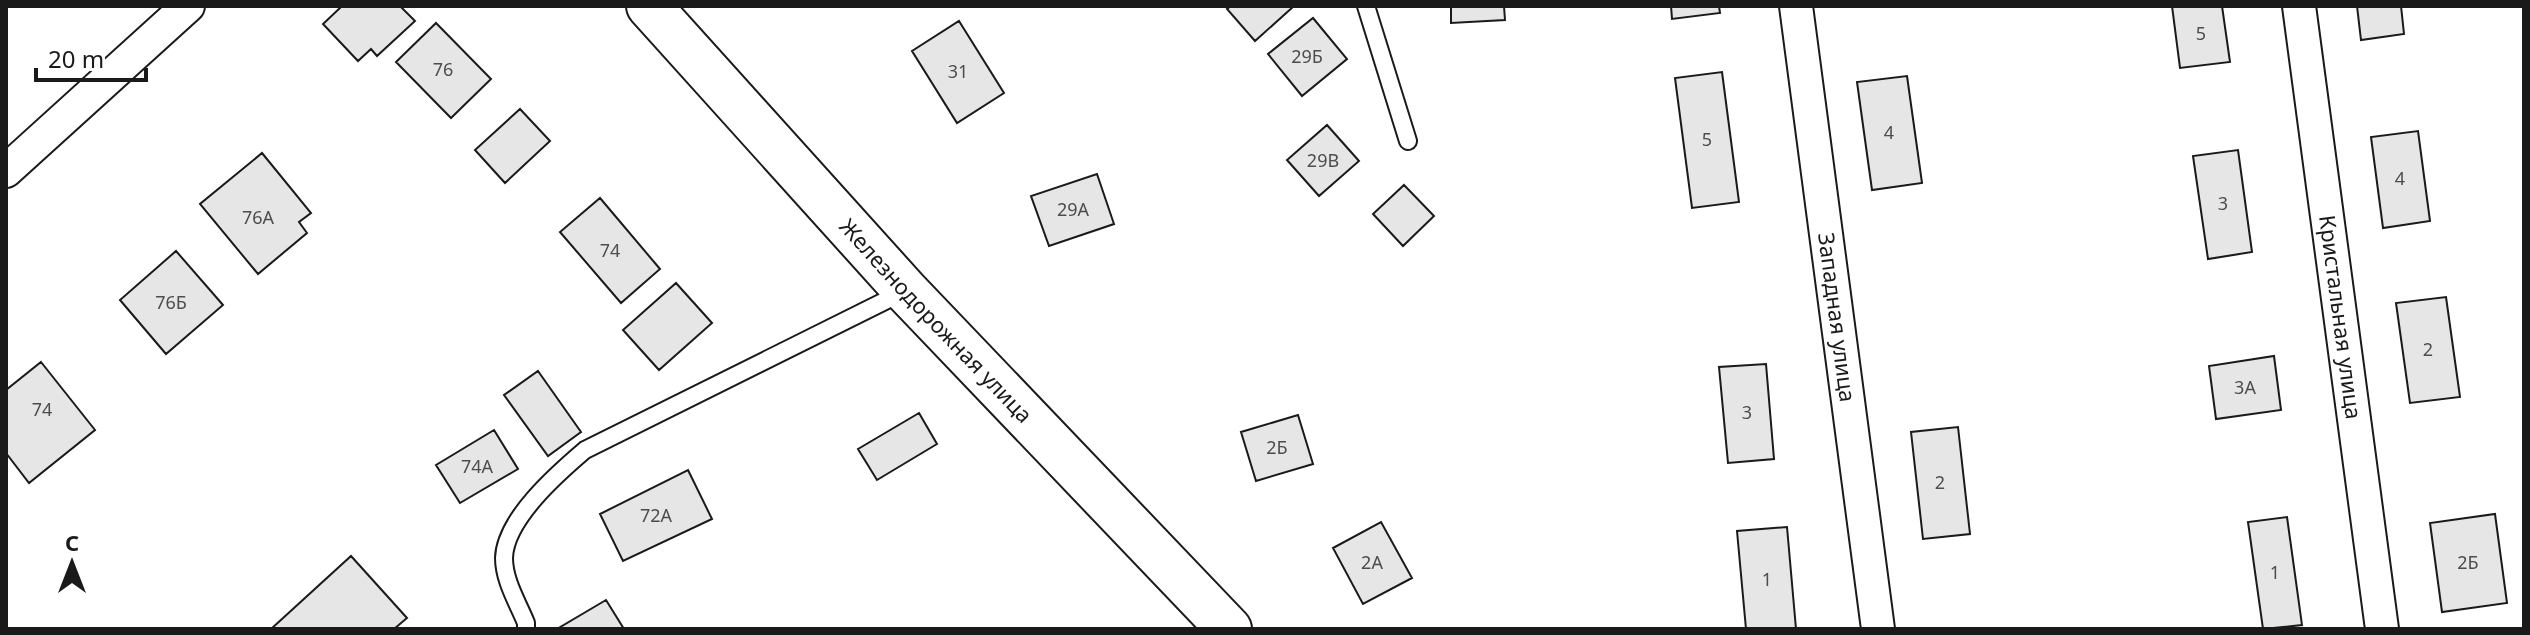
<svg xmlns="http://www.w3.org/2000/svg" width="2530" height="635" viewBox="0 0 2530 635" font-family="'Noto Sans',sans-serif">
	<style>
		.building { fill: #e6e6e6; stroke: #1a1a1a; stroke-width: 2 }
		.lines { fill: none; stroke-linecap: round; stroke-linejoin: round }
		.lane-casing { stroke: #1a1a1a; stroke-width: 20 }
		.street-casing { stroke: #1a1a1a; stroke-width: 36 }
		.secondary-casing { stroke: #1a1a1a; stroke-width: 48 }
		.lane { stroke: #fff; stroke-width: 16 }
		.street { stroke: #fff; stroke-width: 32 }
		.secondary { stroke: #fff; stroke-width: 44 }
		.labels { text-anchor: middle; stroke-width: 6; stroke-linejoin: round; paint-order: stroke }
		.number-label { font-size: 18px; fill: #4d4d4d }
		.street-label { font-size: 22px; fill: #1a1a1a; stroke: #fff }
	</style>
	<rect width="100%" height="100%" fill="#fff"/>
	<path class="building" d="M342 6H400L415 21 377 56 371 49 358 61 323 24Z
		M1231 6H1294L1255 41 1227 9Z
		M1451 6H1504L1505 20 1451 23Z
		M1671 6H1719L1720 13 1672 19Z
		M2172 6H2222L2230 62 2180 68Z
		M2357 6H2401L2404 34 2361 40Z
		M1313 18 1347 59 1302 96 1268 54Z
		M959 21 1004 93 957 123 912 51Z
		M436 23 491 79 451 118 396 62Z
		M1722 72 1739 202 1692 208 1675 78Z
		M1907 76 1922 183 1872 190 1857 82Z
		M520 109 550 141 505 183 475 150Z
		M1327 125 1359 161 1319 196 1287 160Z
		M2418 131 2430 221 2383 228 2371 137Z
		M2238 150 2252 252 2208 259 2193 156Z
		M262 153 311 213 299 222 307 233 258 274 200 204Z
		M1097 174 1114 224 1049 246 1031 196Z
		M1404 185 1434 216 1403 246 1373 214Z
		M600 198 660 269 621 303 560 232Z
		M176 251 223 305 166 354 120 300Z
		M676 283 712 323 659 370 623 330Z
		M2446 297 2460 397 2410 403 2396 303Z
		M2274 356 2281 410 2216 419 2209 366Z
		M41 362 95 430 29 483 6 453V390Z
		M1766 364 1774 459 1728 463 1719 367Z
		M538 371 581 432 548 456 504 395Z
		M919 413 937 444 877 480 858 449Z
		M1298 415 1313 464 1256 481 1241 432Z
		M1958 427 1970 534 1923 539 1911 432Z
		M494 430 518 469 460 503 436 465Z
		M688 470 712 519 623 561 600 514Z
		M2495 514 2507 603 2442 612 2430 523Z
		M2287 517 2302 625 2263 629 2248 522Z
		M1381 522 1412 578 1363 604 1333 548Z
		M1787 527 1796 629H1746L1737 531Z
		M351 556 407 618 394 629H271Z
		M606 600 624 629H557Z"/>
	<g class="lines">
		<g class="lane-casing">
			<path id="lane" d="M1366 6 1408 141
				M526 629V623C518 603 504 581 504 558 505 519 558 473 585 450L905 291"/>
		</g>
		<g class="street-casing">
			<g id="street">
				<path id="s1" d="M1796 6 1878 629"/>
				<path id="s2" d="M2299 6 2382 629"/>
				<path d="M6 171 188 6"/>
			</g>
		</g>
		<g class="secondary-casing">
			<g id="secondary">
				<path id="s3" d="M649 6 906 291 1229 629"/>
			</g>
		</g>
		<use href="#lane" class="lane"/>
		<use href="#street" class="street"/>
		<use href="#secondary" class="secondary"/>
	</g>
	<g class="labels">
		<g class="number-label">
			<text x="2201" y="40">5</text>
			<text x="1307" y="63">29Б</text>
			<text x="443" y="76">76</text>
			<text x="958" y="78">31</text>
			<text x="1889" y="139">4</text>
			<text x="1707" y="146">5</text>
			<text x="1323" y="167">29В</text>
			<text x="2400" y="185">4</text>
			<text x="2223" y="210">3</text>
			<text x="1073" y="216">29А</text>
			<text x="258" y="224">76А</text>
			<text x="610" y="257">74</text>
			<text x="171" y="309">76Б</text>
			<text x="2428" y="356">2</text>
			<text x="2245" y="394">3А</text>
			<text x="42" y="416">74</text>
			<text x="1747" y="419">3</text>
			<text x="1277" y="454">2Б</text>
			<text x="477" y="473">74А</text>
			<text x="1940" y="489">2</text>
			<text x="656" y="522">72А</text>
			<text x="1372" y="569">2А</text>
			<text x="2468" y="569">2Б</text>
			<text x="2275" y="579">1</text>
			<text x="1767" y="586">1</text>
		</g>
		<g class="street-label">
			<text dy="8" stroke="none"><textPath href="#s1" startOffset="314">Западная улица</textPath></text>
			<text dy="8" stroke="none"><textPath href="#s2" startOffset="314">Кристальная улица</textPath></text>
			<text dy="8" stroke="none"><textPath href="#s3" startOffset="426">Железнодорожная улица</textPath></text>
		</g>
	</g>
	<rect width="2530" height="635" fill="none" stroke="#1a1a1a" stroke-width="16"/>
	<g transform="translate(72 563)" stroke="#ffffff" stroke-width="6" paint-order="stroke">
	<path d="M0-6L14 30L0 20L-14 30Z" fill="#1a1a1a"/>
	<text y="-12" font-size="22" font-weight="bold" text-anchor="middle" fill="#1a1a1a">С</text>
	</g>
	<path d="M36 68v12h110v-12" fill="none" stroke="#1a1a1a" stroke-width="4"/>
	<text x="48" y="68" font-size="24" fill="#1a1a1a" stroke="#ffffff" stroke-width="6" paint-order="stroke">20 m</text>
</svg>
